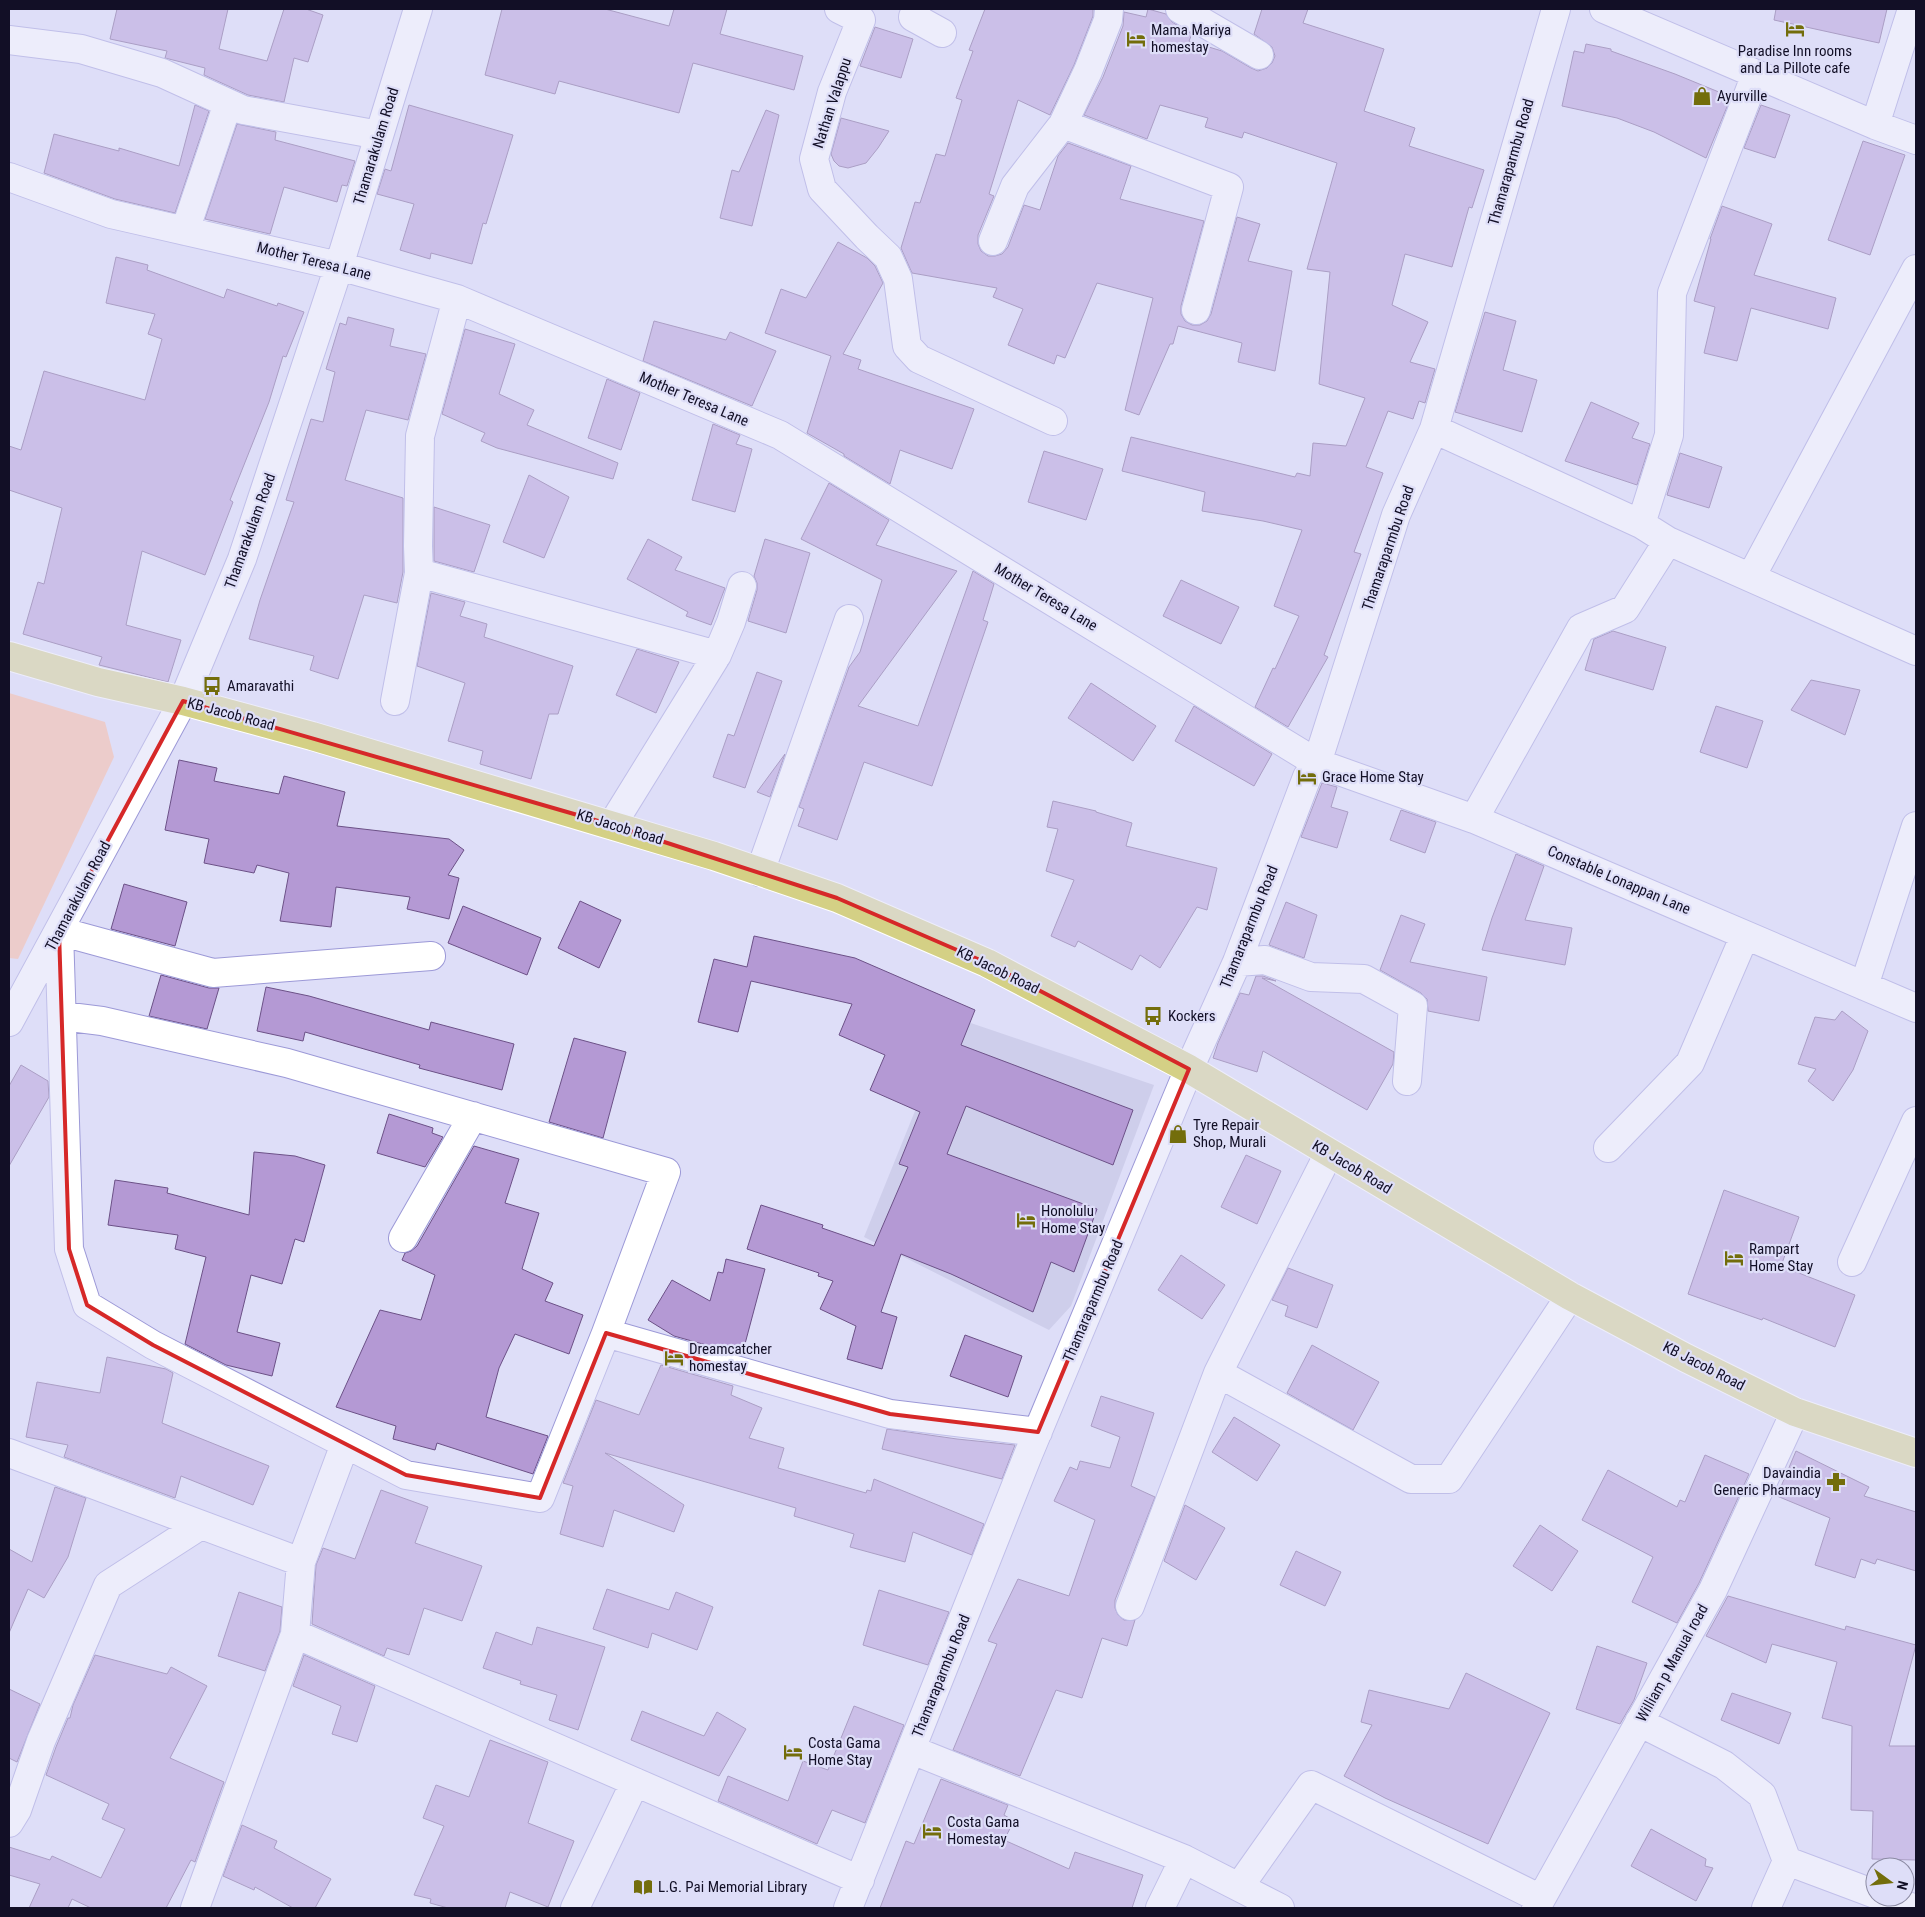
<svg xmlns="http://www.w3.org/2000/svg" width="1925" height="1917" viewBox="0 0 1925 1917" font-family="'Roboto Condensed',sans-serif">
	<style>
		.built { fill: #ceceeb }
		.green { fill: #fdb696 }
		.building { fill: #b499d4; stroke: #6c5187 }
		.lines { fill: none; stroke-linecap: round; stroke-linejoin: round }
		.minor-casing { stroke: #9c99d7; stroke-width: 30 }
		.major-casing { stroke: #fff; stroke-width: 30 }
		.minor { stroke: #fff; stroke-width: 28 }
		.major { stroke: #d4d085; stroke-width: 28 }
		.marked { fill: none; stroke: #d62828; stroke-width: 4; stroke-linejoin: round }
		.labels { text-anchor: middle; stroke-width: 4.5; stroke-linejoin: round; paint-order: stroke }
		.poi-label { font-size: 15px; fill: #120f26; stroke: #dedef8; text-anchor: start }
		.street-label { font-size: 15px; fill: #120f26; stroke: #dedef8 }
	</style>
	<rect width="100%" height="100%" fill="#dedef8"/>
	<path class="built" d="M953 1017 1154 1085 1071 1306 1049 1330 864 1237Z"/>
	<path class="green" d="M9 693 105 722 114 757 18 959 9 958Z"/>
	<path class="building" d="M117 9H228L219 49 267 61 284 9H306L323 15 308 62 294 58 284 102 248 95 204 75 205 68 165 58 167 51 110 39Z
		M502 9H605L669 26 674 9H727L720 34 803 56 794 90 693 63 679 113 559 81 555 94 485 75Z
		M985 9H1093V16L1074 65 1050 115 1018 100 989 194 994 196 978 235V244L981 251 988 256H995L1002 254 1008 247 1024 205 1040 210 1058 156 1068 143 1131 166 1120 199 1204 221 1181 306V314L1185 321 1192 325H1200L1207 321 1211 314 1237 217 1260 224 1248 261 1292 271 1275 371 1238 362 1242 343 1178 326 1173 344H1170L1139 415 1125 410 1153 298 1097 283 1065 358 1057 355 1054 364 1008 345 1023 309 993 297 997 288 912 273 901 248 915 202 920 203 936 154 945 156 962 100 956 98 973 51 969 50Z
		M1148 9 1166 14 1172 22 1192 34 1189 41 1222 51 1251 68 1258 71 1267 68 1272 63 1275 56 1272 47 1254 34 1262 9H1308L1303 23 1384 49 1364 111 1415 128 1409 146 1484 170 1472 208 1469 207 1452 267 1405 254 1392 305 1428 322 1410 362 1435 369 1425 403 1419 401 1413 419 1388 411 1366 467 1383 473 1354 552 1361 554 1324 655 1328 657 1288 727 1255 707 1273 668 1275 669 1299 616 1274 606 1302 530 1263 521 1202 511 1205 492 1122 471 1131 437 1295 477 1297 473 1310 476 1313 443 1346 446 1365 398 1319 384 1330 272 1307 269 1337 163 1244 132 1242 138 1205 127 1208 118 1160 105 1147 139 1084 115 1103 77 1123 26 1124 12 1146 17Z
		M1776 9H1887L1879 43 1774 20Z
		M875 27 913 39 901 78 860 66Z
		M1586 44 1611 49V51L1675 74 1731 97 1706 158 1654 132 1617 118 1562 106 1574 51 1584 53Z
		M195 105 209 111 175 213 115 199 44 173 54 134 119 151V148L179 166Z
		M409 105 513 135 486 224 483 223 472 264 431 253 430 259 400 250 414 204 377 194 385 169 391 171Z
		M1761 105 1790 115 1775 158 1744 148Z
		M766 110 779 115 752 226 720 218 732 170 739 172Z
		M841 118 889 131 878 148 866 163 848 168 839 166 834 161 831 154Z
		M237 124 276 132 275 140 355 161 347 186 342 185 337 202 284 187 270 234 205 219Z
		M1863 141 1905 155 1870 255 1828 240Z
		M1722 206 1772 224 1754 275 1836 298 1828 329 1751 308 1737 361 1704 353 1715 307 1694 301 1711 239H1710Z
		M838 242 867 258 875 266 883 283 843 354 861 360 858 369 974 409 952 469 900 450 890 484 844 456V454L807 433 831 356 765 333 781 289 806 298Z
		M116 257 148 265 147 270 224 298 227 289 277 306 278 303 304 312 286 357 283 356 269 402 230 500 233 502 205 575 142 551 126 625 181 640 168 682 99 665 102 657 23 634 38 582 44 584 62 508 9 490V446L21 450 44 371 145 400 162 339 148 334 155 314 106 303Z
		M1485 312 1516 321 1503 370 1537 380 1522 432 1455 412Z
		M348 317 394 329 390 346 426 354 408 420 366 410 345 480 403 498V572L397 603 364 595 338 679 310 670 314 656 249 639 260 600 294 502 286 500 311 419 323 422 335 372 326 369 340 323 346 325Z
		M654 321 726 340 730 332 776 351 752 406 643 361Z
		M465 329 515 344 499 394 534 410 527 425 618 463 613 479 497 448 481 441 485 433 442 414Z
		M607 379 640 393 621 450 588 438Z
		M1591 402 1639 423 1632 438 1650 444 1637 485 1565 461Z
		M713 424 740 435 736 444 752 449 735 512 692 500Z
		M1044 451 1103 469 1086 520 1028 502Z
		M1680 453 1722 467 1709 508 1667 495Z
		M529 475 569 497 544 558 503 542Z
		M829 483 889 520 876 545 957 571 858 706 918 726 973 571 994 584 983 620 988 622 932 786 864 762 837 840 798 826 804 809 799 807 849 667 860 652 882 580 801 539Z
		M434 507 490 525 474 572 434 561Z
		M648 539 682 557 675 570 725 588 711 625 686 616 688 612 627 579Z
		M765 539 810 553 786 633 748 621 757 590V583L754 576Z
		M1181 580 1239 607 1221 644 1163 616Z
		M431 593 465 602 460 616 487 624 484 637 573 666 558 714H549L531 779 480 764 483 751 448 741 465 683 417 666Z
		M1613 631 1666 647 1653 690 1585 670 1594 639Z
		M637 649 679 662 656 713 616 695Z
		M757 672 782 681 745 788 713 777 728 734 734 736Z
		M1811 680 1860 690 1845 735 1791 710Z
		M1091 683 1156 726 1133 761 1068 718Z
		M1194 706 1272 754 1254 786 1175 741Z
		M1716 706 1763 721 1747 768 1700 752Z
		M785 754 770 797 757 792Z
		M179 760 217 768 214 781 279 794 284 776 345 792 337 826 449 839 464 850 448 875 459 878 449 919 407 909 410 897 336 887 331 927 280 921 289 873 257 865 254 873 204 863 209 839 165 830Z
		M1322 783 1337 787 1331 807 1348 812 1337 848 1301 837Z
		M1053 801 1096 811V812L1132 823 1126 846 1217 868 1207 910 1197 907 1160 968 1140 955 1132 970 1078 941 1075 947 1051 936 1074 880 1046 871 1058 829 1047 827Z
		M1401 810 1436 822 1425 853 1390 840Z
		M1516 854 1544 866 1525 920 1572 928 1565 965 1482 950 1492 918Z
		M124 884 187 902 175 946 111 929Z
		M580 901 621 920 599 968 558 948Z
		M1286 902 1317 915 1304 958 1269 945Z
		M463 906 541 938 527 975 448 943Z
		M1401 915 1425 924 1410 962 1487 977 1479 1021 1428 1011 1427 999 1421 993 1380 970Z
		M754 936 855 958 975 1010 961 1045 1133 1110 1113 1165 966 1106 947 1154 1097 1209 1074 1272 1051 1262 1033 1312 951 1274 901 1254 881 1312 897 1317 882 1369 847 1359 856 1326 820 1309 833 1281 818 1276 819 1273 747 1249 761 1205 823 1225 822 1228 874 1246 908 1167 899 1164 920 1112 870 1090 885 1055 839 1035 852 1004 751 981 738 1032 698 1022 714 959 747 967Z
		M161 975 209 988H219L207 1029 149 1016Z
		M1256 976H1263L1276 981 1262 978 1394 1052 1393 1064 1367 1110 1263 1051 1257 1072 1213 1058 1218 1043 1240 993 1249 995Z
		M266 987 309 996 429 1030 431 1022 514 1044 502 1090 419 1068 420 1065 305 1032 303 1041 257 1031Z
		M1842 1011 1868 1031 1853 1070 1833 1101 1808 1081 1816 1069 1798 1064 1815 1017 1835 1020Z
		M574 1038 626 1052 603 1138 549 1122Z
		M21 1065 48 1081 49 1097 9 1166V1086Z
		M389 1114 433 1128 432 1133 443 1137 425 1167 377 1153Z
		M474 1146 519 1159 505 1203 539 1213 522 1269 553 1283 545 1301 583 1315 569 1354 515 1334 499 1368 486 1417 548 1436 533 1474 437 1443 435 1450 393 1439 396 1426 336 1407 380 1310 421 1320 435 1275 402 1260 405 1253 411 1251 417 1246Z
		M254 1152 295 1156 325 1165 304 1242 295 1239 282 1284 251 1275 237 1332 280 1343 272 1376 226 1365 185 1344 206 1257 175 1249 178 1235 108 1225 115 1180 168 1188 167 1193 249 1215Z
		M1246 1155 1281 1171 1257 1224 1221 1207Z
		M1724 1190 1799 1217 1781 1266 1855 1295 1835 1347 1763 1318 1762 1320 1688 1294Z
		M1181 1255 1225 1285 1202 1319 1158 1290Z
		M726 1259 765 1269 742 1355 674 1336 648 1320 672 1280 710 1301 718 1272 723 1273Z
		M1288 1268 1333 1285 1317 1328 1285 1316 1288 1306 1272 1300Z
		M965 1335 1022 1356 1008 1397 950 1376Z
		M1312 1345 1379 1382 1353 1430 1287 1393Z
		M107 1357 166 1369 173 1373 162 1423 269 1466 253 1505 181 1476 175 1498 64 1457 68 1445 26 1437 37 1382 100 1393Z
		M661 1365 733 1386 731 1395 762 1408 749 1438 784 1448 778 1468 866 1493 867 1490 871 1491 874 1479 984 1524 972 1555 913 1532 905 1562 850 1547 854 1534 794 1516 796 1508 605 1453 684 1505 674 1532 614 1510 603 1547 560 1534 573 1486 563 1483 596 1400 639 1415Z
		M1101 1396 1154 1413 1131 1486 1155 1497 1115 1600V1608L1118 1615 1124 1620H1135L1127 1646 1102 1638 1082 1698 1056 1690 1020 1776 953 1750 997 1644 988 1641 1018 1579 1069 1596 1095 1520 1054 1501 1070 1467 1077 1470 1080 1461 1110 1468 1120 1437 1091 1426Z
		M1234 1417 1280 1445 1257 1481 1212 1452Z
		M887 1429 957 1439 1015 1445 1002 1479 882 1449Z
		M1796 1451 1869 1487 1864 1496 1916 1512V1571L1877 1559 1875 1564 1861 1559 1855 1578 1815 1565 1830 1518 1777 1496Z
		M1705 1455 1749 1474 1699 1583 1677 1623 1632 1602 1653 1557 1582 1520 1608 1470 1677 1507 1680 1500 1685 1502Z
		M55 1487 86 1498 68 1557 44 1598 28 1589 9 1633V1549L32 1562Z
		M381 1490 428 1507 415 1543 482 1566 462 1621 424 1608 409 1655 387 1648 384 1656 312 1624 316 1565 323 1548 355 1559Z
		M1185 1505 1225 1528 1196 1580 1164 1561Z
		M1540 1525 1578 1551 1552 1591 1513 1566Z
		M1296 1551 1341 1572 1325 1606 1280 1585Z
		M607 1589 669 1610 676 1592 713 1607 697 1650 652 1633 648 1648 593 1629Z
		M879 1590 949 1612 928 1665 863 1645Z
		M239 1592 282 1607 280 1631 265 1671 218 1656Z
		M1728 1596 1845 1630 1846 1626 1916 1645 1889 1746H1916V1860L1872 1859 1873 1811 1851 1810 1852 1726 1822 1718 1837 1662 1772 1644 1766 1663 1706 1636Z
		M537 1627 605 1647 578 1730 549 1720 557 1695 520 1684 521 1681 483 1668 496 1632 532 1645Z
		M1597 1646 1647 1663 1634 1700 1620 1724 1576 1709Z
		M95 1655 167 1674 171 1667 207 1686 170 1758 224 1782 195 1862 191 1860 166 1908H91L72 1899 68 1908H29L40 1884 9 1875V1847L50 1860 52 1856 101 1878 125 1829 102 1819 109 1804 46 1775 56 1747 68 1718H70L73 1705Z
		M304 1655 375 1686 357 1742 332 1734 341 1706 293 1686Z
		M1466 1673 1550 1713 1488 1844 1385 1798 1344 1776 1372 1725 1361 1722 1369 1690 1449 1709Z
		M9 1689 40 1704 17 1762 9 1758Z
		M1732 1693 1791 1713 1779 1744 1721 1720Z
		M854 1706 904 1725 865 1823 832 1810 817 1844 718 1801 728 1776 788 1801 803 1761 828 1770Z
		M642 1711 704 1736 717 1712 746 1729 719 1776 631 1740Z
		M490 1740 548 1762 528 1823 574 1841 548 1907 510 1892 505 1908H448L430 1903 431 1899 414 1895 444 1826 423 1818 436 1785 469 1797Z
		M941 1779 1008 1805 1004 1815 1014 1821 1004 1840 1069 1869 1075 1852 1143 1875 1132 1908H880L906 1841 914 1844Z
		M242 1825 277 1841 274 1848 331 1879 315 1908H293L255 1887 254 1890 223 1876Z
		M1651 1829 1706 1859 1705 1866 1713 1868 1696 1901 1631 1866Z"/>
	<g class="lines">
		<g class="minor-casing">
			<path id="minor" d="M839 9 861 20 832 92 814 159 822 189 867 237 888 257 898 279 907 346 919 359 1053 421
				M916 9 913 17 942 33
				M1180 9 1259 55
				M1604 9 1875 125 1916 140
				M9 40 81 49 162 73 243 110 379 135
				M1063 124 1229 187 1196 310
				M1875 125 1912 9
				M9 177 111 214 339 266 457 299 780 435 1317 763 1474 819 1916 1008
				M185 231 228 103
				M993 241 1015 186 1063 124 1088 71 1108 20 1109 9
				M1434 429 1641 524 1668 541 1916 651
				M1641 524 1669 435 1672 293 1756 74
				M419 573 717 655
				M1751 577 1916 269
				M395 701 419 573 418 546 420 436 457 299
				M1474 819 1581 628 1625 609 1668 541
				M612 825 717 655 731 622 742 586
				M760 872 849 619
				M431 956 213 973 59 931 69 1249 87 1305 153 1345 406 1475 540 1498 606 1333 890 1414 1038 1432
				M1237 962 1265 960 1311 977 1364 979 1413 1006 1407 1081
				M1864 986 1916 826
				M62 1016 102 1021 287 1063 666 1172 606 1333
				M9 1022 183 701 242 559 339 266 418 9
				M1608 1148 1690 1063 1745 935
				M403 1238 473 1116
				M1852 1262 1916 1121
				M1218 1373 1411 1479H1449L1570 1296
				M9 1453 301 1562
				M1130 1606 1218 1373 1329 1153
				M295 1634 860 1880
				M1639 1722 1724 1765 1762 1795 1787 1861 1875 1894
				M912 1750 1184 1859 1280 1908
				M9 1823 17 1810 41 1741 108 1585 201 1525
				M1239 1887 1311 1785 1541 1899
				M1883 1897 1913 1908
				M195 1908 295 1634 301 1562 345 1444
				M575 1908 635 1782
				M848 1908 1028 1455 1189 1069 1237 962 1307 777 1317 763 1396 515 1434 429 1556 9
				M1160 1908 1184 1859
				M1536 1908 1713 1590 1795 1412
				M1766 1908 1787 1861"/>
		</g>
		<g class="major-casing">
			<path id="major" d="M9 656 98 682 183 701 312 736 714 856 837 898 987 963 1189 1069 1570 1296 1686 1358 1795 1412 1916 1453"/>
		</g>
		<use href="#minor" class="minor"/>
		<use href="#major" class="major"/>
	</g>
	<path d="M0 0H1925V1917H0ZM183 701 612 825 837 898 987 963 1189 1069 1038 1432 890 1414 606 1333 540 1498 406 1475 153 1345 87 1305 69 1249 59 931Z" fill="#dedef8" fill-opacity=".55" fill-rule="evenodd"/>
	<path class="marked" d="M183 701 612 825 837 898 987 963 1189 1069 1038 1432 890 1414 606 1333 540 1498 406 1475 153 1345 87 1305 69 1249 59 931Z"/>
	<defs>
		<g id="hotel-bare" transform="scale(1.5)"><path d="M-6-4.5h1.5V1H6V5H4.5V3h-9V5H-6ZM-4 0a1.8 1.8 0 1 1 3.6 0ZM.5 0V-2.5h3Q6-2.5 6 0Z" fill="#736d0b" stroke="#dedef8" stroke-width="2.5" paint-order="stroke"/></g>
		<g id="shop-bare" transform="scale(1.5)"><path d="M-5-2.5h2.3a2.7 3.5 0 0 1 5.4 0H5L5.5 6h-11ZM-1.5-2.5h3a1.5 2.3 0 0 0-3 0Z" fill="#736d0b" stroke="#dedef8" stroke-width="2.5" paint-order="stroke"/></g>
		<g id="bus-bare" transform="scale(1.5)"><path d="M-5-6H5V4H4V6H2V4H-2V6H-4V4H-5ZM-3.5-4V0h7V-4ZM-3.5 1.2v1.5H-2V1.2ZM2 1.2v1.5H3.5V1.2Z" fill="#736d0b" stroke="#dedef8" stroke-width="2.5" paint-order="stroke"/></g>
		<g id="pharmacy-bare" transform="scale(1.5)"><path d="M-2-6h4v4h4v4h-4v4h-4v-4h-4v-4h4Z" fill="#736d0b" stroke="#dedef8" stroke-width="2.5" paint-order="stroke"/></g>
		<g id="library-bare" transform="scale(1.5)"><path d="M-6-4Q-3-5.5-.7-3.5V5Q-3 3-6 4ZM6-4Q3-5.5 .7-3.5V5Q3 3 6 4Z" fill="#736d0b" stroke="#dedef8" stroke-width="2.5" paint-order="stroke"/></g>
	</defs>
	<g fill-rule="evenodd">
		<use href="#hotel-bare" x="1795" y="29"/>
		<use href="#hotel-bare" x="1136" y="39"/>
		<use href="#shop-bare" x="1702" y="96"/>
		<use href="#bus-bare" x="212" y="686"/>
		<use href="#hotel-bare" x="1307" y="777"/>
		<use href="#bus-bare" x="1153" y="1016"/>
		<use href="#shop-bare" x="1178" y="1134"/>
		<use href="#hotel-bare" x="1026" y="1220"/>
		<use href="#hotel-bare" x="1734" y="1258"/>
		<use href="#hotel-bare" x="674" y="1358"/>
		<use href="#pharmacy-bare" x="1836" y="1482"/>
		<use href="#hotel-bare" x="793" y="1752"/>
		<use href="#hotel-bare" x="932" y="1831"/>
		<use href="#library-bare" x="643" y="1887"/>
	</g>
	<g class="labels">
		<g class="poi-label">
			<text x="1151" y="35">Mama Mariya<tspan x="1151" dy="17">homestay</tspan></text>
			<text x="1795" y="56" text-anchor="middle">Paradise Inn rooms<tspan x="1795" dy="17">and La Pillote cafe</tspan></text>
			<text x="1717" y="101">Ayurville</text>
			<text x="227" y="691">Amaravathi</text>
			<text x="1322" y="782">Grace Home Stay</text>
			<text x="1168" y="1021">Kockers</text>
			<text x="1193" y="1130">Tyre Repair<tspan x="1193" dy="17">Shop, Murali</tspan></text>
			<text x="1041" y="1216">Honolulu<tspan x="1041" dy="17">Home Stay</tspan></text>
			<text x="1749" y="1254">Rampart<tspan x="1749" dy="17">Home Stay</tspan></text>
			<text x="689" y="1354">Dreamcatcher<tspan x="689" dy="17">homestay</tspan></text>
			<text x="1821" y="1478" text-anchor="end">Davaindia<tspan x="1821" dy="17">Generic Pharmacy</tspan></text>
			<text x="808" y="1748">Costa Gama<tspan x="808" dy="17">Home Stay</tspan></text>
			<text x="947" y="1827">Costa Gama<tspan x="947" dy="17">Homestay</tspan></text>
			<text x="658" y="1892">L.G. Pai Memorial Library</text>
		</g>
		<g class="street-label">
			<text transform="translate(832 103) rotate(-72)" y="5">Nathan Valappu</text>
			<text transform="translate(376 146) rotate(-73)" y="5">Thamarakulam Road</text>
			<text transform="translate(1511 162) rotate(-74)" y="5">Thamaraparmbu Road</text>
			<text transform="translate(314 261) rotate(14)" y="5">Mother Teresa Lane</text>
			<text transform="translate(694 399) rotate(23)" y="5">Mother Teresa Lane</text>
			<text transform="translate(250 531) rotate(-70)" y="5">Thamarakulam Road</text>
			<text transform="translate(1388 548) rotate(-71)" y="5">Thamaraparmbu Road</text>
			<text transform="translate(1046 597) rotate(31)" y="5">Mother Teresa Lane</text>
			<text transform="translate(231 714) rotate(15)" y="5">KB Jacob Road</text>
			<text transform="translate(620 827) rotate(17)" y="5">KB Jacob Road</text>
			<text transform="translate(1619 880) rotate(23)" y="5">Constable Lonappan Lane</text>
			<text transform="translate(78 896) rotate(-62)" y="5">Thamarakulam Road</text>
			<text transform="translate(1249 927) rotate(-68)" y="5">Thamaraparmbu Road</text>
			<text transform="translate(998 970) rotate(26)" y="5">KB Jacob Road</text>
			<text transform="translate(1352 1167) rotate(31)" y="5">KB Jacob Road</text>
			<text transform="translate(1093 1301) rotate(-67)" y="5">Thamaraparmbu Road</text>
			<text transform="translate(1704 1366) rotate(27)" y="5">KB Jacob Road</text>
			<text transform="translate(1672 1663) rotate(-61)" y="5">William p Manual road</text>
			<text transform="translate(941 1676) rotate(-68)" y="5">Thamaraparmbu Road</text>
		</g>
	</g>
	<rect width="1925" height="1917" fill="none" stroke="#120f26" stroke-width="20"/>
	<g transform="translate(1890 1882) rotate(105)"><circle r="24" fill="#dedef8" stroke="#8c8ba4"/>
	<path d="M0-4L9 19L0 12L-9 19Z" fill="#736d0b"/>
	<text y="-8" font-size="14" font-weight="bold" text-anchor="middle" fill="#120f26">N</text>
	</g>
</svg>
